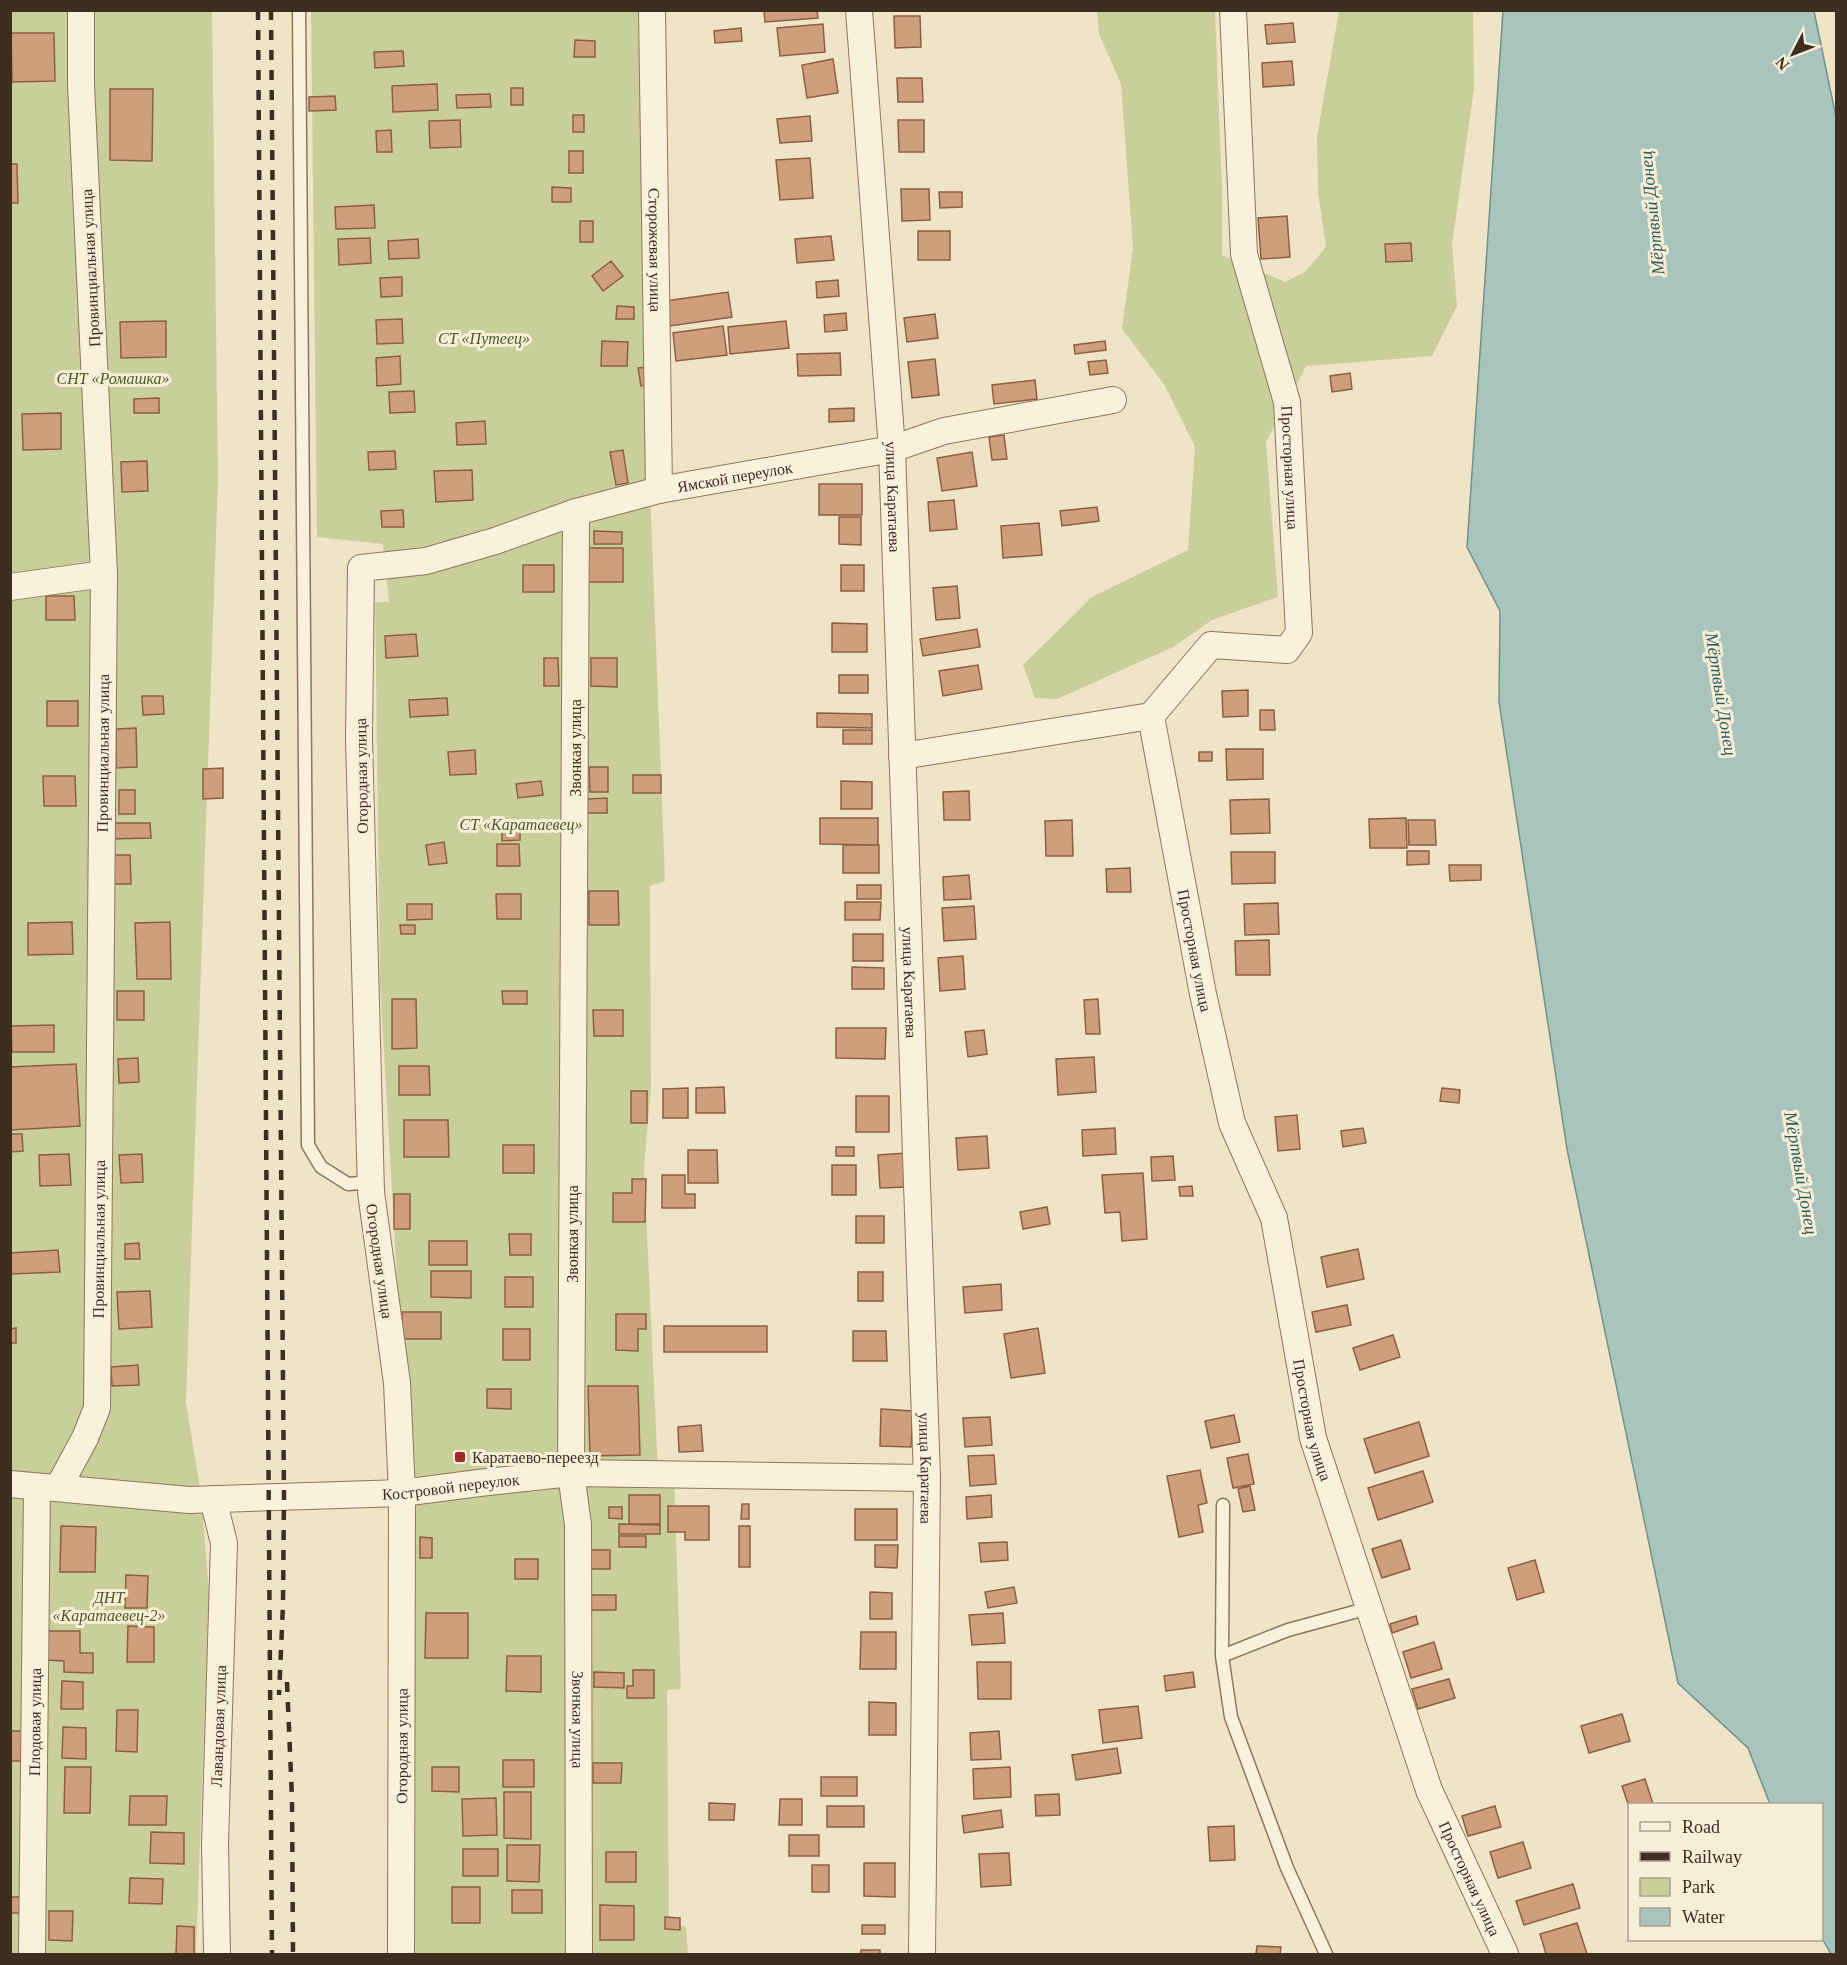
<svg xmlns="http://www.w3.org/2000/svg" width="1847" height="1965" viewBox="0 0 1847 1965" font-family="'Times New Roman',serif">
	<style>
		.green { fill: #c9cf9b }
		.water { fill: #a9c4bc; stroke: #6f938a; stroke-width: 1.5 }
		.building { fill: #cf9f7d; stroke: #8d5f41; stroke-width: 1.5 }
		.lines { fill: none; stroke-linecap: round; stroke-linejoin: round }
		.lane-casing { stroke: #8d765c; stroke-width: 15 }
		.street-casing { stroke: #8d765c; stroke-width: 28 }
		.lane { stroke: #faf1dc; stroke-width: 12 }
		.street { stroke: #faf1dc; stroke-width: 26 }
		.rail { stroke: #3d2e20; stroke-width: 4.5; stroke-dasharray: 10 10; stroke-linecap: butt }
		.poi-dot { fill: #9e2a2b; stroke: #f7eed8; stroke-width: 2 }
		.labels { text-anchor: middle; stroke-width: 6; stroke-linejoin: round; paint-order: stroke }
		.street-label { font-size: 16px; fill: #3d2e20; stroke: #f7eed8 }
		.park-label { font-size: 16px; font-style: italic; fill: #4d5a26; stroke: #f7eed8 }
		.poi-label { font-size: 16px; fill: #3d2e20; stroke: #f7eed8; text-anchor: start }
		.water-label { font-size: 18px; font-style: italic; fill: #2f5d5a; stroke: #f7eed8 }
	</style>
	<rect width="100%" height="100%" fill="#f0e4c8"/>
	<path class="green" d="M11 11H212L218 478 186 1402 201 1494 209 1593 196 1954H11Z
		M311 11H649L650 488 665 881 650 886 651 1087 644 1168 658 1472 674 1473 681 1689 667 1690 669 1923 686 1927 688 1954H414L410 1505 380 983 375 602H389L383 544 317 537Z
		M1097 11H1215L1222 189V255L1285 282 1306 271 1326 247 1318 192 1317 136 1339 11H1473L1474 88 1452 245 1457 306 1432 356 1306 366 1266 442 1278 597 1212 620 1173 647 1057 699 1035 698 1023 665 1092 597 1188 550 1195 447 1164 384 1122 329 1133 248 1121 84 1099 34Z"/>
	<path class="water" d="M1503 11H1814L1836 117V1954H1831L1822 1938V1804H1770L1748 1748 1678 1683 1567 1149 1499 702 1500 611 1467 547Z"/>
	<path class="building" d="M764 10H817L818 18 765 22Z
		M894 16H920L921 47 895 48Z
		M1293 23 1295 42 1267 44 1265 25Z
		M823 24 825 52 780 56 777 28Z
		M741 28 742 41 715 43 714 31Z
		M11 33H54L55 81 12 82Z
		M575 40 595 41V57H574Z
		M403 51 404 66 375 68 374 52Z
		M833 59 838 93 807 98 802 65Z
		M1292 61 1294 85 1263 87 1262 63Z
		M897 78H922L923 102H898Z
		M437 84 438 110 393 112 392 86Z
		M511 88H523V105H511Z
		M110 89H153L152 161 110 160Z
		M490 94 491 107 457 108 456 95Z
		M335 96 336 110 309 111V97Z
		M573 115H584V132H573Z
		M810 116 812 141 780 143 777 119Z
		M460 120 461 147 430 148 429 121Z
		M898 120H924V152H899Z
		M391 130 392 152H377L376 131Z
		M569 151H583V173H569Z
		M810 158 813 198 780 200 776 160Z
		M10 164H17L18 203H10Z
		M552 187 571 188V202H552Z
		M901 189H929L930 220 902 221Z
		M939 192H962V207L940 208Z
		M374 205 375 228 336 229 335 207Z
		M1287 216 1290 257 1261 259 1258 218Z
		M580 221H593V242H580Z
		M918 231H950V260H918Z
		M831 236 834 260 797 263 795 239Z
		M370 238 371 263 339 265 338 239Z
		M418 239 419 258 389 259 388 241Z
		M1411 243 1412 261 1386 262 1385 244Z
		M611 261 623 276 603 291 592 276Z
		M402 277V296L381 297 380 278Z
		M838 280 839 296 817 298 816 282Z
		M728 292 732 317 670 326 666 301Z
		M617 306 634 307V319H616Z
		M846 313 847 330 825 332 824 315Z
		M935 314 938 338 907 342 904 318Z
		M402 319 403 343 377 344 376 320Z
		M166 321V357L121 358 120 322Z
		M786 321 789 348 730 354 728 327Z
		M723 326 727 355 676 361 673 333Z
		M602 341 628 342 627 366H601Z
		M1105 341 1106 350 1075 354 1074 345Z
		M840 353 841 375 798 376 797 354Z
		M400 356 401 384 377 386 376 358Z
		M935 359 939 395 912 398 908 362Z
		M1106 360 1108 373 1090 375 1088 362Z
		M651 367 654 384 641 386 638 368Z
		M1350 373 1352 389 1332 392 1330 376Z
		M1035 380 1037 399 994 404 992 385Z
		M414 391 415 412 390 413 389 392Z
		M159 398V413H134V399Z
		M854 408V421L829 422V409Z
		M61 413V449L23 450 22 414Z
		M485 421 486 444 457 445 456 423Z
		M1004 435 1007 459 992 460 989 437Z
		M623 450 628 483 616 485 610 452Z
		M395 451 396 469 369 470 368 452Z
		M972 452 977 486 942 491 937 458Z
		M147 461 148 491 122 492 121 462Z
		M472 470 473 500 436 502 434 471Z
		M819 484H862V515H819Z
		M954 500 957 529 930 531 928 502Z
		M1097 507 1099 521 1062 526 1060 511Z
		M403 510 404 527H382L381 511Z
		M839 517H861V545L839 544Z
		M1039 523 1042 555 1003 558 1001 526Z
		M594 531 622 532V544H594Z
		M587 548H623V582H587Z
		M523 565H554V592H523Z
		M841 565H864V591H841Z
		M957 586 960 618 936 620 933 588Z
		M46 596H74L75 620H46Z
		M832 623 867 624V652H832Z
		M977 629 980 647 923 656 920 639Z
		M416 634 418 656 386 658 385 636Z
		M544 658H558L559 686H544Z
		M591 658H617V687L591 686Z
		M978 665 982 689 943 696 939 671Z
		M839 675H868V693H839Z
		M1248 690V716L1223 717 1222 691Z
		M142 696H163L164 714 143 715Z
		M447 698 448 715 410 717 409 700Z
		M47 701H78V726H47Z
		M1260 710H1274L1275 730H1260Z
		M817 713 872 714V728L817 727Z
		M136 728 137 767 116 768V729Z
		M843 730H872V744H843Z
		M1226 749H1263V779L1227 780Z
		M475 750 476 774 450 775 448 752Z
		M1199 752H1212V761H1199Z
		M589 767H608V792H590Z
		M223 768V798L203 799V769Z
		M633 775H661V793H633Z
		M43 776H75L76 806H44Z
		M541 781 543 795 518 798 516 784Z
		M841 781 872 782V809H841Z
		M119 790H135V814H119Z
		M969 791 970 820H944L943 792Z
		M607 798V813H587V799Z
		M1269 799 1270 833 1231 834 1230 800Z
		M820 818H878V845L820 844Z
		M1406 818 1407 848H1370L1369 819Z
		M1072 820 1073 856H1046L1045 821Z
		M1408 820H1435L1436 845H1409Z
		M110 823H150L151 838 110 839Z
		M502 826H520V840L502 841Z
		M444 842 447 863 429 865 426 845Z
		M497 844H519L520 866H497Z
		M843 845H879V873H843Z
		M1407 851H1429V864L1407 865Z
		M1231 852H1275V883L1232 884Z
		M114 855H130L131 884H114Z
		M1449 865H1481V880L1450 881Z
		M1130 868 1131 892H1107L1106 869Z
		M969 875 971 899 944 900 943 877Z
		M857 885H881V899H857Z
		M589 891H618L619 925H589Z
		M496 894H521V919H497Z
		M845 902H881L880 920H845Z
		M1278 903 1279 934 1245 935 1244 904Z
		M407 904H432V919L407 920Z
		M974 906 976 939 944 941 942 908Z
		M72 922 73 954 28 955V923Z
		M170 922 171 979H137L135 923Z
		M400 925H415V934H401Z
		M853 934H883V961H853Z
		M1269 940 1270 975H1236L1235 941Z
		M963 956 965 989 940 991 938 958Z
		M852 967 884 968V989H852Z
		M117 991H144V1020H117Z
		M502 991H527V1004H503Z
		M392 999H416L417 1048 392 1049Z
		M1098 999 1100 1034H1086L1084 1000Z
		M593 1010H623V1036H594Z
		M54 1025V1052H12L11 1026Z
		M836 1028H886L885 1059 836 1058Z
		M984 1030 987 1054 968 1057 965 1032Z
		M1094 1057 1096 1092 1058 1095 1056 1059Z
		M138 1058 139 1082 119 1083 118 1059Z
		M76 1064 80 1126 10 1130V1067Z
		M399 1066H429L430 1095H399Z
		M724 1087 725 1113H696V1088Z
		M688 1088V1118H663V1089Z
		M1442 1088 1460 1090 1459 1103 1440 1101Z
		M631 1091H647V1123H631Z
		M856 1096H889V1132H856Z
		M1297 1115 1300 1149 1278 1151 1275 1117Z
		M404 1120H448L449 1157H404Z
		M1115 1128 1116 1154 1083 1156 1082 1130Z
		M1363 1128 1366 1143 1343 1147 1341 1131Z
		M10 1134H22L23 1151 10 1152Z
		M987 1136 989 1168 958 1170 956 1138Z
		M503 1145H534V1173H503Z
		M836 1147H854V1156H836Z
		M688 1150H717L718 1183H688Z
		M906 1153 908 1187 880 1188 878 1155Z
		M69 1154 71 1185 40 1186 39 1155Z
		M142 1154 143 1182 121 1183 119 1155Z
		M1173 1156 1175 1180 1152 1181 1151 1157Z
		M832 1165H856V1195H832Z
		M1143 1173 1147 1239 1122 1241 1120 1212 1105 1213 1102 1175Z
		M662 1175H685V1194H695V1208H662Z
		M632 1179H646L645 1222H613V1193H632Z
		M1192 1186 1193 1196H1180L1179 1187Z
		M394 1194H410V1229H394Z
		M1047 1207 1050 1224 1023 1229 1020 1212Z
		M856 1216H884V1243H856Z
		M509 1234H531V1255H510Z
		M429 1241H467V1265H429Z
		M139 1243 140 1259H125V1244Z
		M1358 1249 1364 1279 1327 1287 1321 1257Z
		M58 1250 60 1272 10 1274V1253Z
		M431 1271H471V1298L431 1297Z
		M858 1272H883V1301H858Z
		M505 1277H533V1307H505Z
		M1001 1284 1002 1310 965 1313 963 1287Z
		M150 1291 152 1327 119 1329 117 1292Z
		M1347 1305 1351 1325 1316 1332 1312 1312Z
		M402 1312H441V1339H402Z
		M616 1314H646V1329H638V1351L616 1350Z
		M664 1326H767V1352H664Z
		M16 1328V1343H10V1329Z
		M1038 1328 1045 1373 1011 1378 1004 1334Z
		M503 1329H530V1360H503Z
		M853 1331H886L887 1361H853Z
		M1393 1335 1400 1357 1360 1370 1353 1348Z
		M138 1365 139 1385 112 1386 111 1367Z
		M588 1386H638L640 1455 590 1456Z
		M487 1389H511V1409L487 1408Z
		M881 1409 913 1411 911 1447 880 1446Z
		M1234 1415 1240 1442 1211 1448 1205 1421Z
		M990 1417 992 1445 965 1447 963 1418Z
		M1419 1422 1429 1456 1375 1473 1364 1439Z
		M701 1425 703 1451 679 1452 678 1427Z
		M1248 1454 1254 1484 1233 1488 1227 1458Z
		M994 1455 996 1484 970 1486 968 1456Z
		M1200 1470 1207 1503 1198 1505 1203 1532 1179 1537 1167 1476Z
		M1423 1471 1433 1502 1378 1520 1368 1488Z
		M1250 1486 1255 1510 1243 1512 1238 1489Z
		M629 1495H660V1524H629Z
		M991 1495 992 1517 967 1519 966 1497Z
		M742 1504H749V1519H741Z
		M668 1506H709V1540H685V1532H668Z
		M609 1507H622V1519L609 1518Z
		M855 1509H897V1540H855Z
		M619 1524 660 1525V1534H619Z
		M61 1526 96 1527 95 1572H60Z
		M739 1526H750V1567H739Z
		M619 1536H646V1547H619Z
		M420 1537 432 1538V1558H420Z
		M1401 1540 1410 1569 1382 1578 1372 1549Z
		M1007 1542 1008 1560 981 1562 979 1543Z
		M875 1545H898L897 1568 875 1567Z
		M589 1550H610V1569H589Z
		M515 1559H538V1579H515Z
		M1535 1560 1544 1592 1517 1600 1508 1568Z
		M126 1575 148 1576 147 1608H125Z
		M1014 1587 1017 1603 988 1608 985 1592Z
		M870 1592 892 1593V1619H870Z
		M588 1595H616V1610H588Z
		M426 1613H468V1658H425Z
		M1003 1613 1005 1643 972 1645 969 1615Z
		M1416 1616 1418 1624 1392 1633 1390 1624Z
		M128 1626 154 1627V1662H127Z
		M46 1631H80V1653H93V1673L64 1672V1661L46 1660Z
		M861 1632H896V1669H860Z
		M1434 1642 1442 1669 1411 1678 1403 1652Z
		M507 1656H541V1692L506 1691Z
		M977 1662H1011V1699H978Z
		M633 1670H654V1698H627V1686H633Z
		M594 1672 624 1673V1688L594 1687Z
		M1193 1672 1195 1687 1166 1691 1164 1676Z
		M1449 1679 1455 1698 1418 1709 1412 1689Z
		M62 1681 83 1682V1709H61Z
		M869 1702 896 1703V1735H869Z
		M1138 1706 1142 1738 1103 1743 1099 1710Z
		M117 1710H138L137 1752 116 1751Z
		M1622 1714 1630 1741 1589 1753 1581 1726Z
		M63 1727 86 1728V1759L62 1758Z
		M10 1731H22V1761H10Z
		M999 1731 1001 1759 971 1760 970 1733Z
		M1117 1748 1121 1773 1076 1780 1072 1755Z
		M503 1760H534V1787H503Z
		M593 1763H622L621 1783H593Z
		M65 1767H91L90 1813H64Z
		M432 1767H459V1792L432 1791Z
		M1010 1767 1011 1797 974 1799 973 1769Z
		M821 1777H857V1796H821Z
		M1645 1779 1653 1804H1630V1810L1622 1786Z
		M504 1792H531V1839L504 1838Z
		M1059 1794 1060 1815 1036 1816 1035 1795Z
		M130 1796H167L166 1825H129Z
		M496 1798 497 1835 463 1836 462 1799Z
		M780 1799H802V1825H779Z
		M709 1803 735 1804 734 1820H709Z
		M827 1806H864V1827H827Z
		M1495 1806 1501 1827 1468 1836 1462 1816Z
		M1001 1810 1003 1827 964 1833 962 1816Z
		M1234 1826 1235 1860 1210 1861 1208 1827Z
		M151 1832 184 1833V1864L150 1863Z
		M789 1835H819V1856H789Z
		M1523 1842 1531 1868 1498 1878 1490 1852Z
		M507 1845H540L539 1882 507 1881Z
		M463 1849H498V1876H463Z
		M606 1852H636V1882H606Z
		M1009 1853 1011 1885 981 1887 979 1854Z
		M864 1863H895V1897L864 1896Z
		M812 1865H829V1892H812Z
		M130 1878 163 1879 162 1904 129 1903Z
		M1573 1884 1580 1908 1524 1925 1516 1901Z
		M452 1887H480V1923H452Z
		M512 1890H542V1913H512Z
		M10 1897H22V1913H10Z
		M600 1905 634 1906V1940H600Z
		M49 1911H73L72 1941 49 1940Z
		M665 1917 680 1918V1930L665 1929Z
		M1577 1923 1587 1954H1546L1540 1934Z
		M862 1925H885V1934H862Z
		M177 1926 194 1927V1954H176Z
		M1257 1946 1281 1947 1280 1954H1256Z
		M861 1950H880V1954H861Z"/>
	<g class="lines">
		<g class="lane-casing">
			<path id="lane" d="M299 10 308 1145 321 1167 348 1184 371 1182
				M1223 1505 1222 1656 1231 1717 1287 1868 1326 1954
				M1222 1656 1288 1630 1369 1608"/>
		</g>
		<g class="street-casing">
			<g id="street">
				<path id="s1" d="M652 10 659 490"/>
				<path id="s2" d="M859 10 892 449 927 1478 922 1954"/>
				<path id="s3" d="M1233 10 1244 254 1287 402 1299 633 1287 650 1211 645 1151 716 1203 994 1232 1123 1274 1218 1313 1438 1429 1790 1505 1954"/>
				<path id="s4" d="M576 512 571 1473 578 1525 579 1954"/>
				<path d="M10 587 104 574"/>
				<path d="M902 756 1151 716"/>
				<path id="s5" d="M10 1484 189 1500 402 1493 479 1483 571 1473 927 1478"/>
				<path id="s6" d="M58 1488 85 1438 97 1408 104 574 81 85V10"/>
				<path d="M213 1499 224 1543 215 1844 217 1954"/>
				<path id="s7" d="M32 1954 37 1487"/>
				<path id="s8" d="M401 1954 402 1493 397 1383 371 1192 359 739 361 568 426 561 495 541 576 512 659 490 892 449 944 431 1113 400"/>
			</g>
		</g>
		<use href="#lane" class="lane"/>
		<use href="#street" class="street"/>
		<path class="rail" d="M258 10 272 1954
			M271 10 284 1495 283 1605 279 1695
			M287 1682 292 1798 293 1954"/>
	</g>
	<rect class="poi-dot" x="454" y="1451" width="12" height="12" rx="3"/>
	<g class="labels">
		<g class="street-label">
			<text dy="6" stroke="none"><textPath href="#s1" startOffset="240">Сторожевая улица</textPath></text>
			<text transform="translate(90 268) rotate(-93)" y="6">Провинциальная улица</text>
			<text dy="6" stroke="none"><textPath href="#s3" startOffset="464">Просторная улица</textPath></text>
			<text dy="6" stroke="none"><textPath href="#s8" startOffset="1774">Ямской переулок</textPath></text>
			<text dy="6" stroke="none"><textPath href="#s2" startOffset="488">улица Каратаева</textPath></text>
			<text transform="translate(575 748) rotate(-90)" y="6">Звонкая улица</text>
			<text dy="6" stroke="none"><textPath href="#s6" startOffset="744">Провинциальная улица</textPath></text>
			<text transform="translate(361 776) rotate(-91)" y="6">Огородная улица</text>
			<text dy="6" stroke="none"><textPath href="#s3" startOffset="1058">Просторная улица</textPath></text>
			<text dy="6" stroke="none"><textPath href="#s2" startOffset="974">улица Каратаева</textPath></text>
			<text transform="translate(572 1234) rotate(-90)" y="6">Звонкая улица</text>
			<text dy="6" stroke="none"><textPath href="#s6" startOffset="258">Провинциальная улица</textPath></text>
			<text transform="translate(380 1261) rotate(82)" y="6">Огородная улица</text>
			<text dy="6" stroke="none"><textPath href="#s3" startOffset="1544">Просторная улица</textPath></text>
			<text dy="6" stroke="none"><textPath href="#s2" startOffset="1460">улица Каратаева</textPath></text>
			<text dy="6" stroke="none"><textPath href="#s5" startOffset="442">Костровой переулок</textPath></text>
			<text dy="6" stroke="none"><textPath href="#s4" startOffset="1208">Звонкая улица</textPath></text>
			<text dy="6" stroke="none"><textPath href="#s7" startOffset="232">Плодовая улица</textPath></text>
			<text transform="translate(218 1726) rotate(-88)" y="6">Лавандовая улица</text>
			<text dy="6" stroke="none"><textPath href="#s8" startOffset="208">Огородная улица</textPath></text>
			<text dy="6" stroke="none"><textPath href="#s3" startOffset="2030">Просторная улица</textPath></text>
		</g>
		<g class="park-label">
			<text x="484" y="344">СТ «Путеец»</text>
			<text x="113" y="384">СНТ «Ромашка»</text>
			<text x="521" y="830">СТ «Каратаевец»</text>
			<text x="109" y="1603">ДНТ<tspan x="109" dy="18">«Каратаевец-2»</tspan></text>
		</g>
		<g class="poi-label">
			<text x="472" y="1463">Каратаево-переезд</text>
		</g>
		<g class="water-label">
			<text transform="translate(1652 213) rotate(-96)" y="6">Мёртвый Донец</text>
			<text transform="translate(1721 694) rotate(81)" y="6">Мёртвый Донец</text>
			<text transform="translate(1801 1173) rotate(80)" y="6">Мёртвый Донец</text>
		</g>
	</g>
	<rect width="1847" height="1965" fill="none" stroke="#3d2e20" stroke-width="24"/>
	<rect x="1628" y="1803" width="195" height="138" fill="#f7eed8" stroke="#ada18e" stroke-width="1.5"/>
	<rect x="1640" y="1822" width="30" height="9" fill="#faf1dc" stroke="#ada18e" stroke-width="1.5"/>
	<text x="1682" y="1833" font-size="18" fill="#3d2e20">Road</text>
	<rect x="1640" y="1852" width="30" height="9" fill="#3d2e20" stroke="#ada18e" stroke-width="1.5"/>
	<text x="1682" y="1863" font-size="18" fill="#3d2e20">Railway</text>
	<rect x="1640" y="1878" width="30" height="18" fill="#c9cf9b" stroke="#ada18e" stroke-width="1.5"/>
	<text x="1682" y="1893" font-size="18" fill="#3d2e20">Park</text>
	<rect x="1640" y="1908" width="30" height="18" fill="#a9c4bc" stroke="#ada18e" stroke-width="1.5"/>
	<text x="1682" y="1923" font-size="18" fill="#3d2e20">Water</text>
	<g transform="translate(1793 54) rotate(228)" stroke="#f7eed8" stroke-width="4.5" paint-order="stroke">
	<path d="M0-4.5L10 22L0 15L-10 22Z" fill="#3d2e20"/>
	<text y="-9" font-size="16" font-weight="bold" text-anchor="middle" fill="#3d2e20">N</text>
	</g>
</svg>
